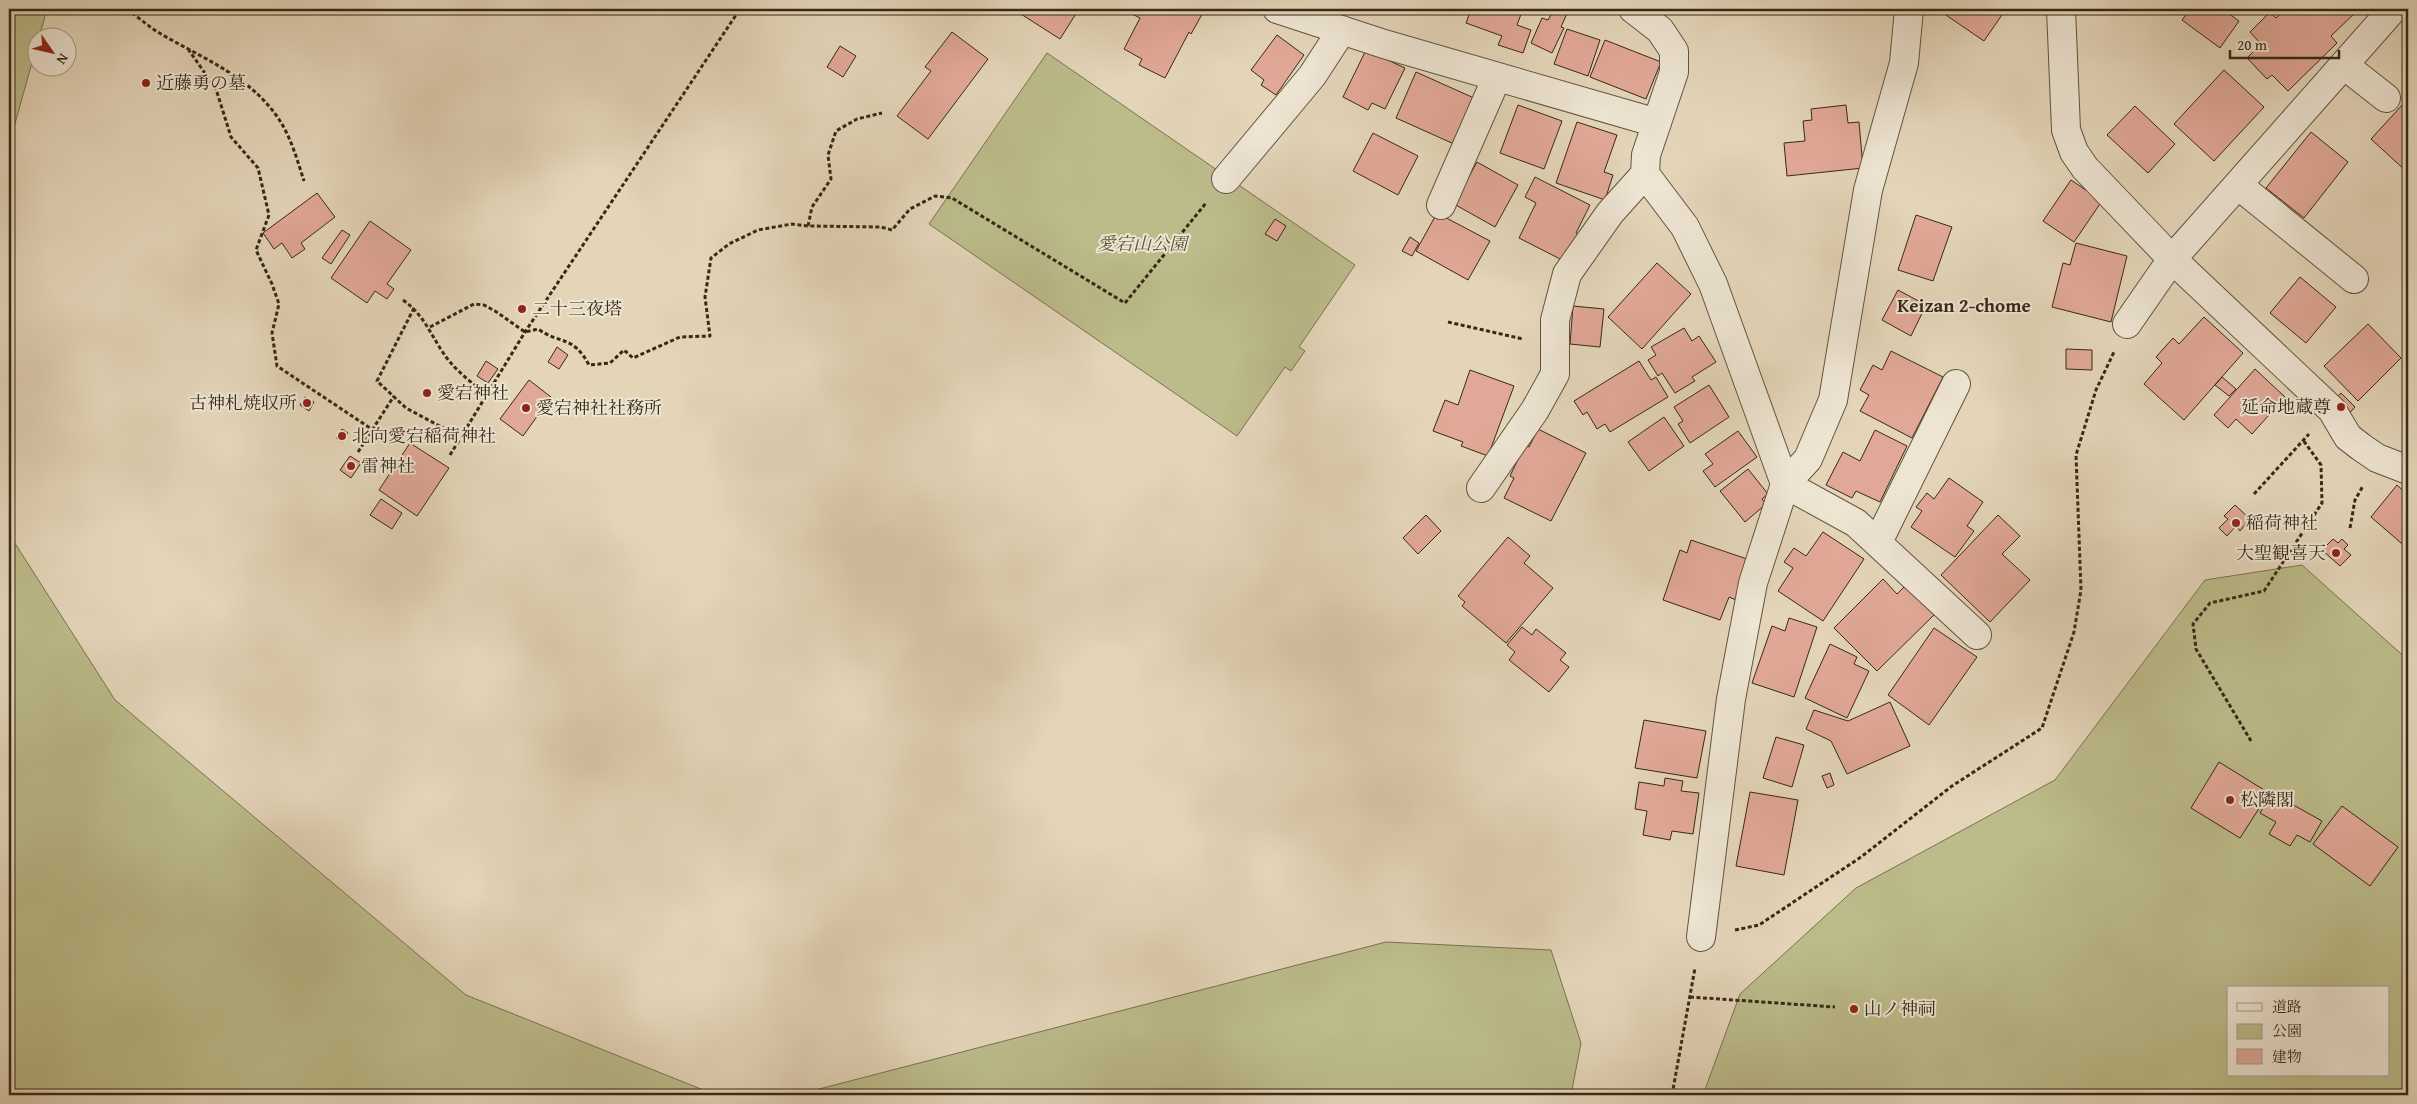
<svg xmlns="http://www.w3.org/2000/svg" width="2417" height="1104" viewBox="0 0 2417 1104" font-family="'Gentium Book Plus','Noto Serif JP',serif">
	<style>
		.green { fill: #bcbb8a; stroke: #797250; fill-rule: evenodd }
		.building { fill: #e1a897; stroke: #362916 }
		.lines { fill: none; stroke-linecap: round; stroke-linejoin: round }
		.street-casing { stroke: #62543f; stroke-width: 30 }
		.path { stroke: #362916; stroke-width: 3; stroke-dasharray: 4 2.5; stroke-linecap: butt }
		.street { stroke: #ede4d2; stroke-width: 28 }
		.poi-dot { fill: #8f2418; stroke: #ede4d2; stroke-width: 2 }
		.labels { text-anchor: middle; stroke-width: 4; stroke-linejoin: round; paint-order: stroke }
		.poi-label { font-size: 18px; fill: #362916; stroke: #ede4d2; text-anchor: start }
		.park-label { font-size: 18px; font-style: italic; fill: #584e33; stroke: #ede4d2 }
		.neighbourhood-label { font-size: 19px; font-weight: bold; fill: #362916; stroke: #ede4d2 }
	</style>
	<rect width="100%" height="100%" fill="#e4d5b9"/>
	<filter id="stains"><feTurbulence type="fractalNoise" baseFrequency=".004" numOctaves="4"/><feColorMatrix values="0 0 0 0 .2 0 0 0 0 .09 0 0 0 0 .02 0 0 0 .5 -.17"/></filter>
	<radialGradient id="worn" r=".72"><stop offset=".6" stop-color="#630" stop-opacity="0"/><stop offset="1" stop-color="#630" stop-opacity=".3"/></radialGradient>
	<path class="green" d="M9 9H47L9 145Z
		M1047 53 1355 265 1299 347 1305 351 1291 371 1285 367 1237 436 929 224Z
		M9 534 115 700 466 995 716 1095H9Z
		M2302 565 2408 660V1095H1703L1740 994 1856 888 2055 780 2205 580ZM2228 988H2388V1075H2228Z
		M1386 942 1551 950 1581 1043 1571 1095H796Z"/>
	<path class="building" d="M1013 9H1079L1060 39Z
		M1132 9H1205L1191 34 1189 32 1165 78 1139 65 1142 59 1124 49 1140 18 1130 13Z
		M1471 9H1523L1517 25 1531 30 1523 53 1498 45 1502 36 1466 23Z
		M1554 9H1569L1561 27 1564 28 1552 53 1531 43 1542 18 1548 20Z
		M1937 9H2006L1984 41Z
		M2190 9H2222L2239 21 2220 48 2182 20Z
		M2286 9H2359L2331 36 2337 43 2288 91 2272 75 2267 79 2247 58 2261 44 2250 32 2270 12 2276 18Z
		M1567 29 1600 40 1588 76 1554 64Z
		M952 32 988 59 928 139 897 116 931 71 925 67Z
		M1277 35 1304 55 1276 95 1261 85 1264 80 1251 70Z
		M1605 40 1661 62 1646 99 1590 77Z
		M840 46 856 56 843 77 827 67Z
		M1366 50 1405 68 1385 109 1372 103 1368 110 1343 97Z
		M2224 70 2264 107 2214 161 2174 124Z
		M1416 72 1474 98 1454 144 1396 118Z
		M2404 103 2408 106V173L2371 139Z
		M1518 105 1562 121 1544 169 1500 153Z
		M1846 105 1848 123 1859 122 1863 168 1787 176 1784 143 1805 141 1803 121 1812 120 1811 109Z
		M2135 106 2175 144 2148 173 2107 135Z
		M1577 122 1617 135 1604 172 1613 175 1605 200 1556 183Z
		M2311 132 2348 162 2304 218 2266 188Z
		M1373 133 1418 156 1398 195 1353 171Z
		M1477 162 1518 185 1495 227 1454 204Z
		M1535 177 1590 205 1576 233 1579 235 1566 262 1519 238 1536 203 1525 197Z
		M2071 180 2102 201 2074 242 2043 221Z
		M317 193 335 217 301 243 305 249 292 258 282 243 274 249 263 233Z
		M1437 213 1490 241 1468 280 1416 251Z
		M1916 215 1952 227 1933 281 1898 270Z
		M1275 219 1286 226 1277 241 1265 234Z
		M370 221 411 250 387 284 394 289 387 299 375 291 367 303 331 278Z
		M342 230 350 235 331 264 322 258Z
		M1410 237 1419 243 1412 256 1402 251Z
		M2076 243 2127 256 2111 322 2052 307 2063 263 2070 265Z
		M1657 263 1691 294 1642 349 1608 317Z
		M2300 277 2336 307 2306 343 2270 313Z
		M1898 290 1926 305 1911 336 1882 320Z
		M1573 306 1604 309 1600 347 1570 344Z
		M2204 317 2243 353 2184 420 2144 384 2162 363 2156 357 2173 338 2179 344Z
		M2368 324 2401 358 2358 401 2324 366Z
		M1684 328 1692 341 1699 336 1716 362 1692 377 1695 381 1675 393 1662 373 1658 376 1648 360 1656 355 1651 347Z
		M557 347 568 355 559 369 548 362Z
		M2066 349 2092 350V370L2066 369Z
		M1891 351 1943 377 1912 438 1860 411 1869 395 1860 390 1873 365 1882 370Z
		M486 361 498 369 488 383 477 376Z
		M1639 361 1651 380 1656 377 1668 397 1610 432 1605 424 1597 429 1587 412 1583 415 1574 401Z
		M2255 369 2285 397 2252 434 2236 419 2228 428 2214 415Z
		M1470 370 1514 386 1488 456 1461 446 1463 442 1433 431 1445 400 1458 405Z
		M2222 377 2236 389 2229 396 2215 385Z
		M529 380 551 397 523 436 500 419Z
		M1709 385 1729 417 1690 443 1678 424 1683 421 1674 407Z
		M2341 393 2355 407 2342 421 2328 407Z
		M305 397 314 402 309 411 300 405Z
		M1664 417 1684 446 1649 471 1628 442Z
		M342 429 348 433 342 442 336 438Z
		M1538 429 1586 453 1551 521 1504 498 1514 478 1510 476 1525 445 1529 447Z
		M1875 430 1907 446 1880 502 1856 491 1852 498 1826 485 1843 452 1860 461Z
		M1738 431 1757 457 1715 487 1703 471 1713 464 1705 454Z
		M410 443 449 468 417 516 379 490Z
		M350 456 361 463 351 478 340 470Z
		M1748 469 1768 494 1762 499 1766 504 1745 522 1720 491Z
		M1949 478 1983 502 1967 526 1974 531 1955 557 1911 527 1922 511 1916 507 1927 493 1934 499Z
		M2397 485 2408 495V549L2371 517Z
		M381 499 402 513 392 529 370 515Z
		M2235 505 2250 519 2240 531 2236 526 2227 536 2219 528 2228 519 2224 516Z
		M1426 515 1441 531 1418 554 1403 538Z
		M1998 515 2020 536 2002 554 2030 580 1990 622 1941 575Z
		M1823 532 1864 559 1823 621 1778 591 1793 568 1784 562 1794 548 1806 556Z
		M1508 537 1530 556 1524 563 1553 588 1506 643 1462 606 1465 602 1458 596Z
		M2333 539 2338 543 2342 539 2348 545 2344 549 2351 555 2340 566 2322 550Z
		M1691 540 1750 560 1736 600 1729 597 1720 620 1663 600 1680 550 1687 553Z
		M1883 579 1897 594 1907 584 1936 613 1877 671 1834 628Z
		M1789 618 1817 627 1794 697 1752 683 1772 626 1785 631Z
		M1522 627 1532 635 1536 629 1566 653 1560 660 1569 667 1549 692 1509 660 1515 652 1507 645Z
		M1934 628 1977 657 1929 725 1888 695Z
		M1830 644 1857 657 1854 664 1869 671 1847 718 1805 698Z
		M1890 702 1910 746 1847 774 1831 741 1806 729 1814 710 1848 721Z
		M1644 720 1706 731 1697 778 1635 768Z
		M1776 737 1804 745 1792 787 1763 778Z
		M2219 762 2269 793 2240 838 2191 808Z
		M1830 773 1834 785 1827 788 1822 776Z
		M1665 778 1683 781 1681 791 1699 793 1693 834 1672 831 1670 840 1643 835 1647 811 1635 809 1639 782 1664 786Z
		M1750 792 1798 800 1784 875 1736 866Z
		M2272 793 2322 821 2310 842 2297 835 2290 846 2269 834 2276 822 2260 813Z
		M2342 806 2398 847 2370 886 2313 844Z"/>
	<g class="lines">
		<g class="street-casing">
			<path id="street" d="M1277 9 1384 44 1657 123
				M1633 9 1660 30 1674 51V72L1646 155 1645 174 1685 227 1713 284 1785 484 1753 583 1731 699 1701 937
				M1909 9 1904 63 1868 190 1833 400 1808 459 1785 484 1856 523 1977 635
				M2061 9 2066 130 2074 152 2085 168 2172 259 2332 410 2348 437 2361 447 2377 458 2408 470
				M2344 65 2386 98
				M1226 179 1312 76 1342 30
				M2238 185 2354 279
				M1441 205 1497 77
				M2127 324 2172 259 2393 9
				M1481 488 1535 410 1555 374V320L1567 274 1610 213 1645 174
				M1878 542 1956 384"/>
		</g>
		<path class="path" d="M127 9C138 17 149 27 161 34 202 58 247 75 276 115 290 134 297 159 304 181
			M9 29 11 39 9 44
			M188 49 216 89 231 137 258 168 269 215 256 250 272 284 279 304 272 333 277 366 373 430
			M808 226 812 207 831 179 828 155 836 131 857 119 882 113
			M403 300C427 317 432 340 450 362 460 374 475 385 487 396
			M414 308 377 381 406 408 460 437
			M1448 322 1523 339
			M430 327 474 304 484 305 495 311 525 332 538 329C561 345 573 335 589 365L610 363 624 350 633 358 680 337 710 336 705 297 711 258 729 244 758 230 792 224 808 226 881 227 892 230 910 209 935 196 952 198 1125 303 1206 203
			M358 452 394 396
			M450 455 525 332 740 9
			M2254 494 2309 434
			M2350 528 2355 500 2363 486
			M2251 741 2196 649 2193 624 2210 603 2264 591 2322 503 2321 465 2303 440
			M1735 930 1759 925 1861 857 1952 786 2042 728 2074 632 2081 590 2076 455 2096 390 2114 352
			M1690 997 1835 1007
			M1672 1095 1695 968"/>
		<use href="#street" class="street"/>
	</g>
	<g class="poi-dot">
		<circle cx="146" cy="83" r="5"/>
		<circle cx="522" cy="309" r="5"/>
		<circle cx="427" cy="393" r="5"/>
		<circle cx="307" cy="403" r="5"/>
		<circle cx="2341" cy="407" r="5"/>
		<circle cx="526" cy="408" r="5"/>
		<circle cx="342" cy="436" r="5"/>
		<circle cx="351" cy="466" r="5"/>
		<circle cx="2236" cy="523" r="5"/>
		<circle cx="2336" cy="553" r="5"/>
		<circle cx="2230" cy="800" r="5"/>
		<circle cx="1854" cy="1009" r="5"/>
	</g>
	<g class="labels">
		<g class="poi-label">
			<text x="156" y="89">近藤勇の墓</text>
			<text x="532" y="315">二十三夜塔</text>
			<text x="437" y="399">愛宕神社</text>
			<text x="297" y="409" text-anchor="end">古神札焼収所</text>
			<text x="2331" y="413" text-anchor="end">延命地蔵尊</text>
			<text x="536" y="414">愛宕神社社務所</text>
			<text x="352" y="442">北向愛宕稲荷神社</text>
			<text x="361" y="472">雷神社</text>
			<text x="2246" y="529">稲荷神社</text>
			<text x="2326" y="559" text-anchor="end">大聖観喜天</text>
			<text x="2240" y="806">松隣閣</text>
			<text x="1864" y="1015">山ノ神祠</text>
		</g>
		<g class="park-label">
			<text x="1142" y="250">愛宕山公園</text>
		</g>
		<g class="neighbourhood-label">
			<text x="1964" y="312">Keizan 2-chome</text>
		</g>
	</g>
	<rect width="2417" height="1104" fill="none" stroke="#e4d5b9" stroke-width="30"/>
	<rect x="10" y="10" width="2397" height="1084" fill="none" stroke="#362916" stroke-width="2.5"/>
	<rect x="15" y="15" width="2387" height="1074" fill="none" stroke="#362916"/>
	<rect x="2227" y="986" width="162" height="90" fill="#ede4d2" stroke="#a49987"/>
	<rect x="2237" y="1003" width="25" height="8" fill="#ede4d2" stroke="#a49987"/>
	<text x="2272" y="1012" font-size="15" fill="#362916">道路</text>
	<rect x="2237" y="1024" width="25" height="15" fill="#bcbb8a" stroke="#a49987"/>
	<text x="2272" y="1036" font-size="15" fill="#362916">公園</text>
	<rect x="2237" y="1049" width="25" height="15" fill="#e1a897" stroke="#a49987"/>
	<text x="2272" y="1062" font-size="15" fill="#362916">建物</text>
	<g transform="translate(52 52) rotate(124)"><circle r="24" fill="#ede4d2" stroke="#a49987"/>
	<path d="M0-4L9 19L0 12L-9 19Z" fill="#8f2418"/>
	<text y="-8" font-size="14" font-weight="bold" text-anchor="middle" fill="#362916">N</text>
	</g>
	<path d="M2230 50v8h109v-8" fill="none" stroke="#362916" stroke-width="2.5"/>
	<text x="2237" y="50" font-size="15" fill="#362916" stroke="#ede4d2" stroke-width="4" paint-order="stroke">20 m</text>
	<rect width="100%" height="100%" filter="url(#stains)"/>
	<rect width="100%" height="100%" fill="url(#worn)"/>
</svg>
